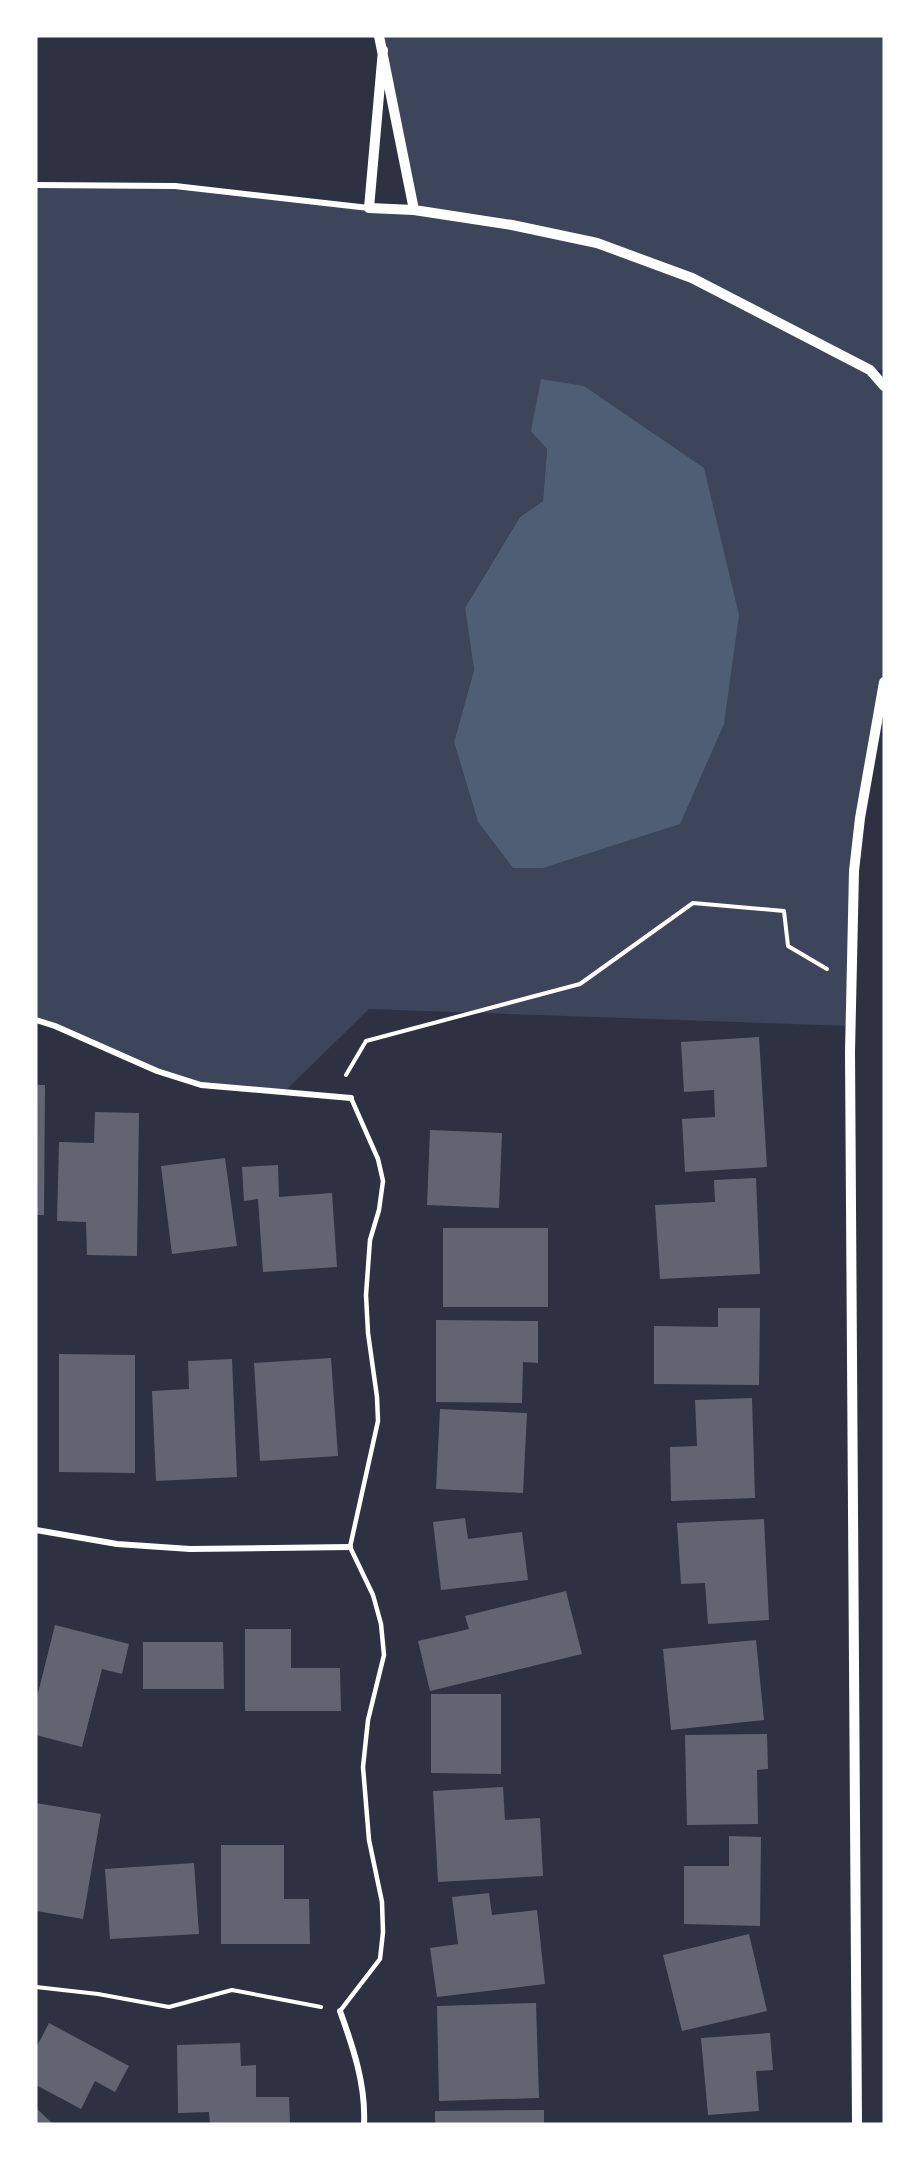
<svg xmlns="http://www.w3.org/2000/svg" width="920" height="2160" viewBox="0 0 920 2160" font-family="'Sofia Sans Condensed',sans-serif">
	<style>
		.green { fill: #3c4559; fill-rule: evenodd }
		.water { fill: #4f5d75 }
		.building { fill: #626471 }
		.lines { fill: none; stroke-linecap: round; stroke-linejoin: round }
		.path { stroke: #fff; stroke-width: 4 }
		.service { stroke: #fff; stroke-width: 4.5 }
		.minor { stroke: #fff; stroke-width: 6 }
		.tertiary { stroke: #fff; stroke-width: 10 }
	</style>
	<rect width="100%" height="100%" fill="#2d3142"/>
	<path class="green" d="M379 36H884V370H871L884 387V682L860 818 850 1026 369 1009 284 1092 201 1085 157 1071 36 1020V185L175 186 414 210ZM547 449 595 850 543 868 513 867 478 822 454 742 474 670 465 608 520 517 543 501Z"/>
	<path class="water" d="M541 379 584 386 704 468 739 615 724 724 680 824 543 868H513L478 822 454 742 474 670 465 608 520 517 543 501 547 449 531 431Z"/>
	<path class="building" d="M759 1037 767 1167 685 1172 682 1119 715 1117 714 1090 684 1092 681 1042Z
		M36 1085H45L44 1215H36Z
		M95 1112 139 1113 137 1256 87 1255 86 1222 57 1221 59 1142 94 1143Z
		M430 1130 502 1133 499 1208 427 1205Z
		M225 1158 237 1246 172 1254 161 1166Z
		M278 1165 279 1197 332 1193 337 1267 263 1272 258 1199 244 1201 242 1167Z
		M756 1178 760 1274 660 1279 655 1205 715 1202 714 1180Z
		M443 1228H548V1307H443Z
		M718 1308H760L759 1385 654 1384V1326L718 1327Z
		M436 1320 538 1321V1363L523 1362 522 1403 436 1402Z
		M59 1354 135 1355V1473L59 1472Z
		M331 1358 338 1456 260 1461 254 1363Z
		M232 1359 237 1477 156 1481 152 1391 189 1389 188 1361Z
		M752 1398 755 1498 671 1501 670 1447 697 1446 695 1400Z
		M440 1409 527 1413 523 1493 436 1489Z
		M465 1518 468 1539 522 1532 528 1580 441 1590 433 1522Z
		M764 1519 769 1620 708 1624 705 1583 681 1584 677 1523Z
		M566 1591 582 1654 430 1691 418 1641 469 1629 465 1616Z
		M55 1625 129 1644 122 1674 102 1669 82 1747 36 1735V1701Z
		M245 1629H291V1668H340L341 1711H245Z
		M756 1640 764 1720 671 1730 663 1649Z
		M143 1642H223L224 1689H143Z
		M431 1694H501V1774L431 1773Z
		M767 1734 768 1769 757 1770 758 1824 687 1825 685 1735Z
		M503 1787 505 1820 540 1818 543 1876 438 1882 433 1791Z
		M36 1803 101 1814 83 1919 36 1911Z
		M729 1836 761 1837 760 1926 684 1924V1866H729Z
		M221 1845H284V1899H309L310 1944H221Z
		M194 1863 199 1934 110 1939 105 1869Z
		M489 1893 492 1915 537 1910 545 1984 437 1997 430 1948 458 1944 452 1897Z
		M749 1934 767 2011 682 2031 663 1955Z
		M536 2003 539 2098 439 2101 437 2006Z
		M49 2023 129 2066 115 2092 95 2081 81 2109 36 2085V2048Z
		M770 2033 773 2070 756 2071 759 2111 708 2115 701 2038Z
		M240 2043 241 2066 256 2065V2097H289L290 2124H210L209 2112 178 2113 177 2045Z
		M36 2108 53 2124H36Z
		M544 2110V2124H435V2111Z"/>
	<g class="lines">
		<path class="path" d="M346 1075 366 1041 580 984 693 903 784 911 788 946 827 969
			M36 1987 98 1994 169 2007 232 1990 321 2007"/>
		<path class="service" d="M340 2011 380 1959 383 1932 382 1902 369 1840 363 1767 368 1720 384 1655 381 1624 373 1595 350 1547 378 1421 377 1397 368 1333 366 1295 370 1240 379 1210 383 1181 378 1159 351 1098"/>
		<path class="minor" d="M36 185 175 186 369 208
			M36 1020 55 1026 157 1071 201 1085 351 1098
			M36 1530 117 1544 190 1549 350 1547
			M340 2011C353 2047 366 2085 364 2124"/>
		<path class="tertiary" d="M379 36 414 210
			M383 50 369 208 414 210 512 225 597 243 692 278 870 370 884 386
			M857 2124 850 1052 854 871 860 818 884 682"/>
	</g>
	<rect width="920" height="2160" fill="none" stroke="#ffffff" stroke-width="75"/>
</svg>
